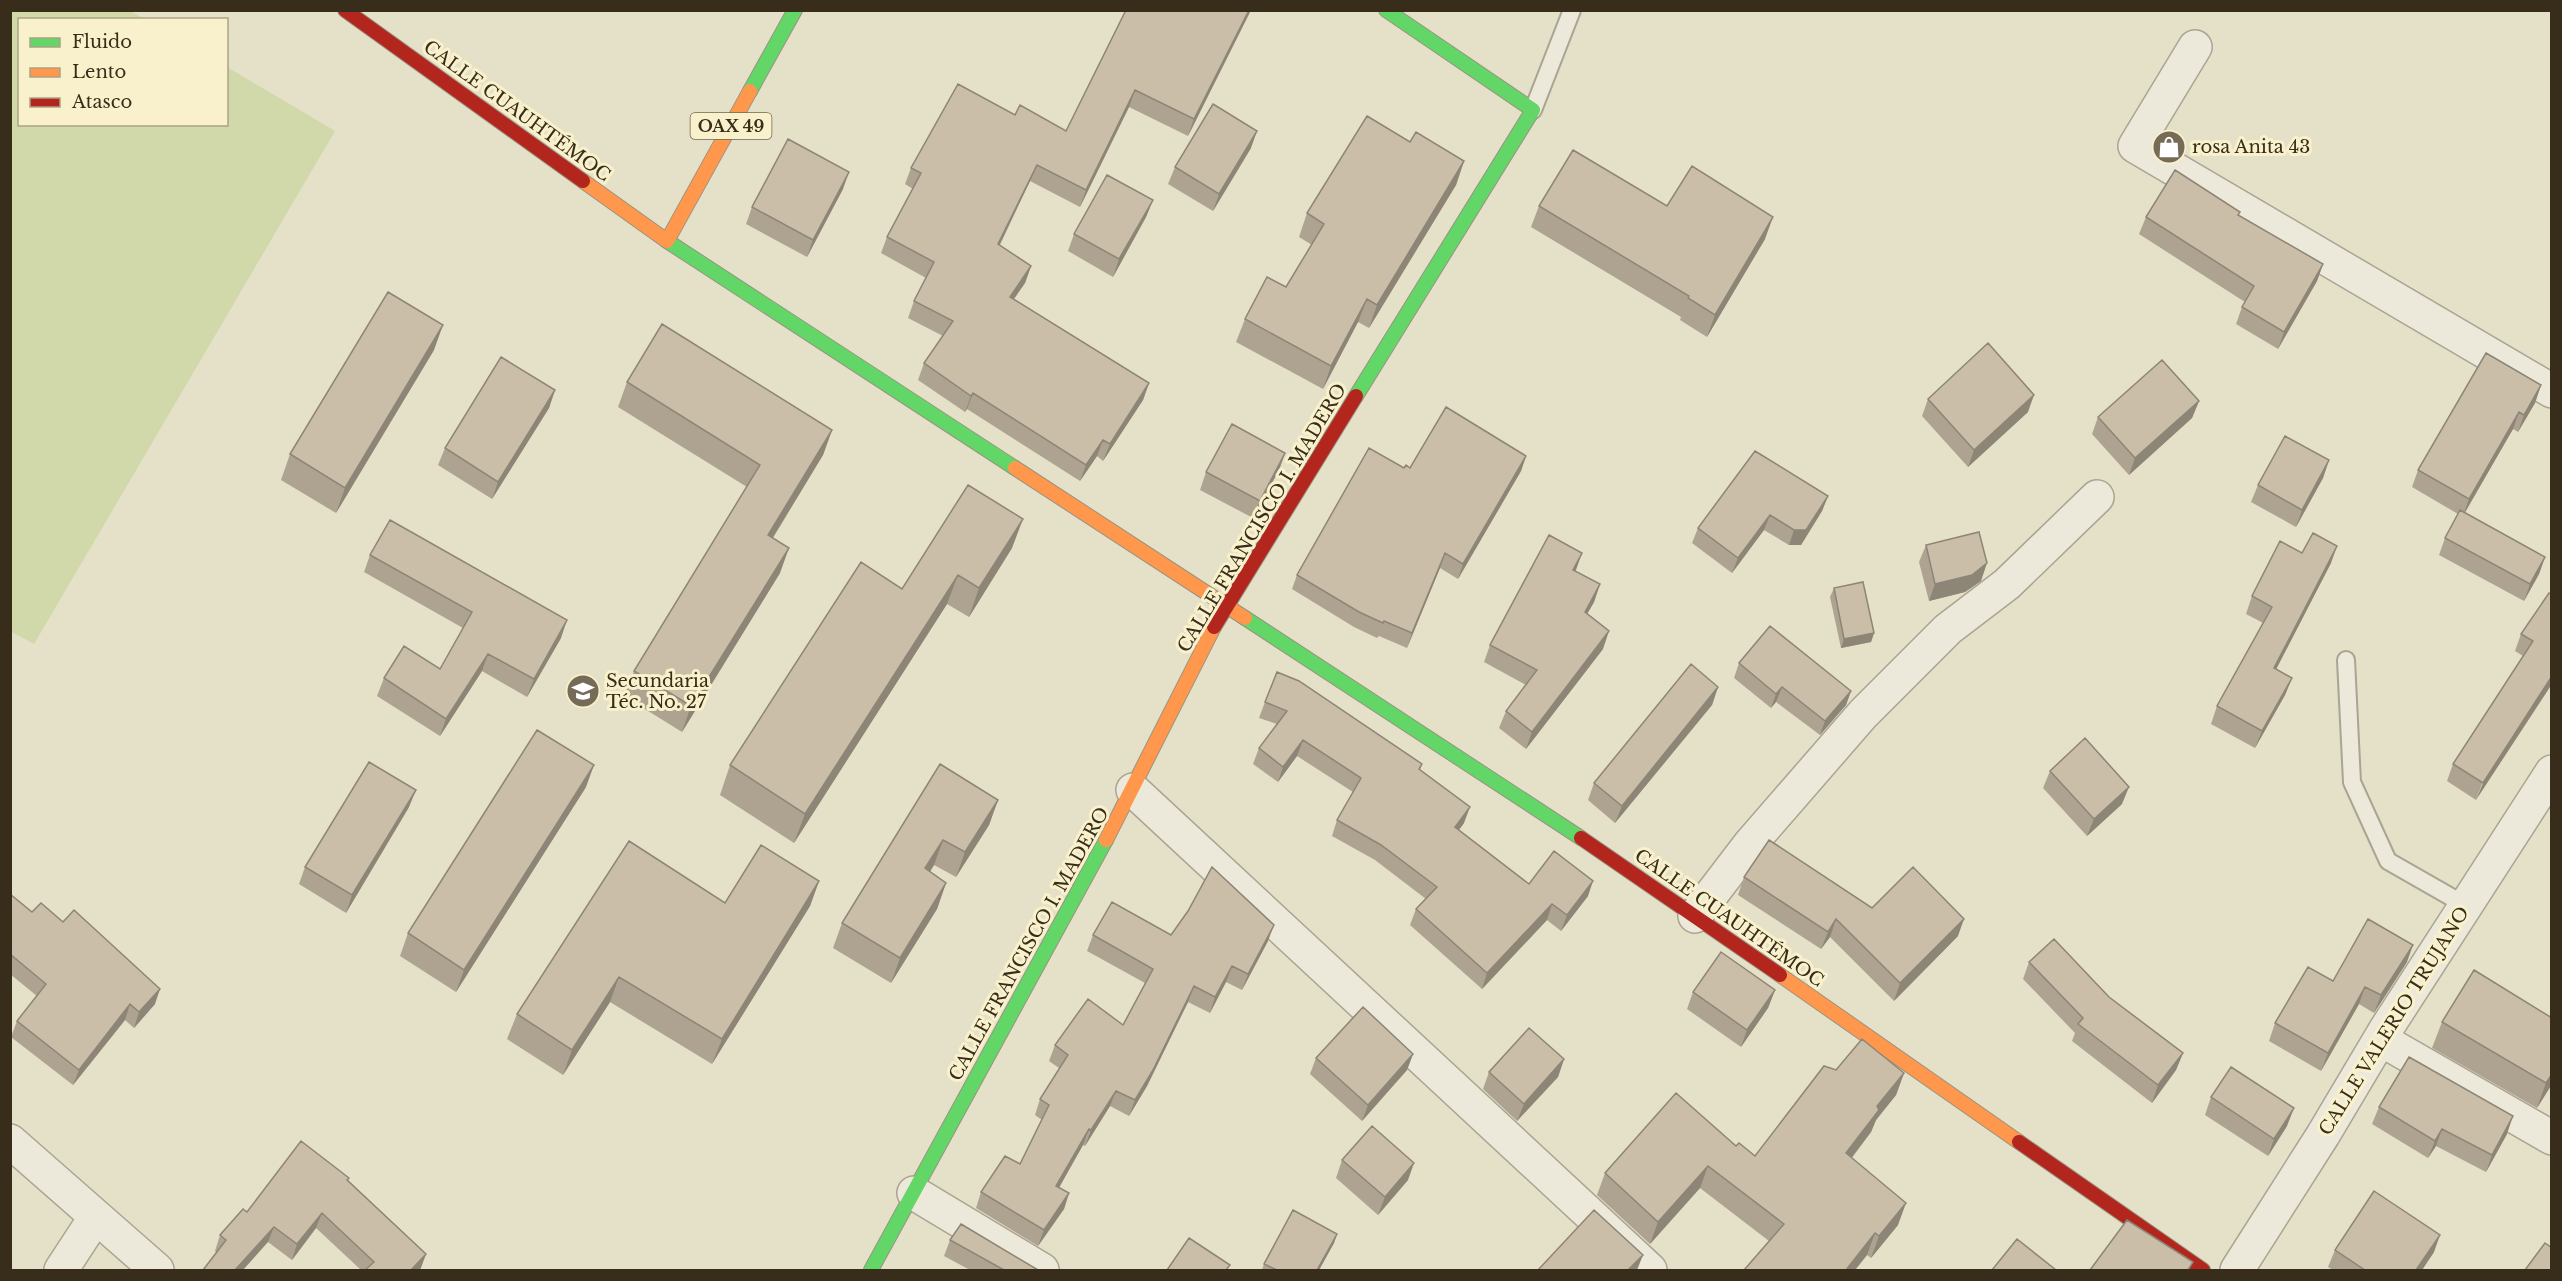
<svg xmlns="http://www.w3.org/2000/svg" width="2562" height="1281" viewBox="0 0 2562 1281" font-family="'Libre Baskerville',serif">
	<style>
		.green { fill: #d1d8a9 }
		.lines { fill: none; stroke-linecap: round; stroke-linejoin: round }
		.lane-casing { stroke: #aaa492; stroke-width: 20 }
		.street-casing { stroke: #aaa492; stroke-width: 36 }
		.fast-casing { stroke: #999382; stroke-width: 16 }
		.slow-casing { stroke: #999382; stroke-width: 16 }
		.jam-casing { stroke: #999382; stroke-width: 16 }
		.lane { stroke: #ece9db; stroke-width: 16 }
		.street { stroke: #ece9db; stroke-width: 33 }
		.fast { stroke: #63d668; stroke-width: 14 }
		.slow { stroke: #ff974d; stroke-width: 14 }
		.jam { stroke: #b3261e; stroke-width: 14 }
		.wall { fill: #aea390 }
		.shaded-wall { fill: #8d8576 }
		.building { fill: #cabea8; stroke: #8d8576; stroke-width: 1.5 }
		.labels { text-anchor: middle; stroke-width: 6; stroke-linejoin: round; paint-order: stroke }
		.shield { fill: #f9f1cc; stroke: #72674f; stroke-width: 1.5 }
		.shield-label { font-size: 16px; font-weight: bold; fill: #382c1a }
		.street-label { font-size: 18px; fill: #382c1a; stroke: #f9f1cc }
		.poi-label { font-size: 18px; fill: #382c1a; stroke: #f9f1cc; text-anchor: start }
	</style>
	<rect width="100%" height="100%" fill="#e5e0c8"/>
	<path class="green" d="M11 10 130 11 145 19 20 20V124H226L227 67 335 131 34 644 10 631Z"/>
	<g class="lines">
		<g class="lane-casing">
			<path id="lane" d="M1533 110 1572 10
				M2346 660 2352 782 2388 861 2465 905"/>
		</g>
		<g class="street-casing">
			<path id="street" d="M2195 47 2135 146 2552 391
				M1133 790 1650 1270
				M1695 916 1750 844 1863 714 1948 629 2007 584 2097 497
				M2380 1039 2552 1138
				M10 1141 157 1270
				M914 1193 1042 1270
				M61 1270 95 1218
				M2237 1270 2323 1135 2386 1029 2552 772"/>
		</g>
		<g class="fast-casing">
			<path id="fast" d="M750 91 795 10
				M667 241 1015 468
				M1356 396 1533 110 1386 10
				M1245 618 1581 838
				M871 1270 1106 840"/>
		</g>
		<g class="slow-casing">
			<path id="slow" d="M583 181 667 241 750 91
				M1015 468 1245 618
				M1106 840 1214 627
				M1780 975 2019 1142"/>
		</g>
		<g class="jam-casing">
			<path id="jam" d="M345 10 583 181
				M1214 627 1356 396
				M1581 838 1780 975
				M2019 1142 2203 1270"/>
		</g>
		<use href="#lane" class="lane"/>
		<use href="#street" class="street"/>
		<use href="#fast" class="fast"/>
		<use href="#slow" class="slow"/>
		<use href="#jam" class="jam"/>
	</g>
	<path class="wall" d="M1126 10H1251L1188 136 1129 107 1080 207 1030 181 1000 245 1031 266 1025 283 1014 299 1149 383 1143 400 1103 461 1097 456 1080 481 967 409 965 412 918 380 924 363 943 336 908 318 914 301 926 278 881 253 887 237 913 189 905 184 911 168 1015 115 1066 131Z
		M1410 142 1464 161 1456 185 1369 328 1358 322 1323 389 1236 342 1245 319 1286 287 1312 245 1299 237 1307 213Z
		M1251 148 1213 211 1168 184 1175 167Z
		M843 189 807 257 746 224 752 207Z
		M1153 200 1146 217 1113 277 1068 251 1074 234Z
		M1539 206H1667L1765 239 1707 337 1680 320 1681 317 1531 227Z
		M2239 216 2323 264 2317 281 2278 349 2236 324 2242 307 2245 302 2139 234 2146 217Z
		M434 350 336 513 281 480 290 454Z
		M627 382 832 430 823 455 773 538 780 573 682 732 624 696 634 671 747 487 618 407Z
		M2541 385 2535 403 2518 432 2513 429 2464 513 2545 557 2539 574 2524 601 2439 555 2445 538 2458 514 2412 487 2418 470Z
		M555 390 549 408 492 499 438 465 445 448Z
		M1928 399 2028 412 1968 467 1922 416Z
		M2199 401 2192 418 2129 475 2092 434 2098 417Z
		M1285 453 1279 470 1253 518 1200 490 1206 472Z
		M1526 456 1521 471 1458 579 1440 568 1407 648 1379 636 1377 638 1354 627 1292 589 1297 575 1404 468H1410Z
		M2329 460 2323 478 2296 527 2251 502 2258 485Z
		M1828 496 1822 511 1801 545H1789L1764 530 1732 573 1692 543 1698 528Z
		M1926 545 1981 581 1965 592 1929 601 1919 562Z
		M1012 548 969 617 947 604 794 843 720 795 730 765 902 589Z
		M2302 553 2331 563 2276 669 2292 678 2285 695 2255 748 2211 724 2217 706 2263 623 2246 614 2252 596Z
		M370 555 561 638 527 697 482 671 440 736 377 696 384 678 440 669 463 628 364 572Z
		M1575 571 1600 584 1594 602 1587 614 1603 649 1526 749 1499 728 1506 711 1526 685 1484 662 1490 645Z
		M1834 588 1874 633 1871 642 1841 648 1830 597Z
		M2552 595 2476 800 2447 781 2453 764 2523 656 2515 651 2521 634Z
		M1739 663 1851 691 1846 705 1820 735 1776 702 1771 708 1734 678Z
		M1718 687 1712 705 1615 823 1588 800 1594 783Z
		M1265 702 1422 764 1420 770 1464 823 1459 830 1529 884 1588 896 1561 931 1547 920 1482 989 1410 925 1416 909 1426 899 1375 860 1332 836 1337 820 1353 792 1297 756 1278 782 1253 764 1259 748 1277 724 1259 718Z
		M940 764 998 800 989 825 956 877 934 865 930 872 946 883 937 909 891 983 833 948 842 923Z
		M2050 771 2122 804 2087 836 2043 788Z
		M586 787 456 992 400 956 408 933Z
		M409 807 346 913 299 884 305 867Z
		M1744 877 1958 936 1894 1001 1830 937 1821 949 1738 895Z
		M819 881 810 906 712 1064 610 1002 563 1075 507 1039 517 1014 725 903Z
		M10 894 32 912 155 1004 134 1028 125 1020 73 1085 11 1037 17 1021 37 996 10 974Z
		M1093 935H1171L1268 941 1242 990 1226 982 1210 1013 1188 1002 1147 1086 1129 1116 1110 1106 1085 1146 1083 1145 1059 1187 1069 1193 1064 1209 1038 1246 976 1208 981 1192 1020 1164 1042 1120 1035 1115 1040 1099 1059 1068 1049 1061 1055 1045 1123 1025 1145 983 1087 951Z
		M2029 962 2109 997 2183 1053 2176 1070 2152 1103 2072 1041 2075 1033 2023 979Z
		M2407 962 2374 1013 2359 1004 2321 1071 2269 1041 2275 1023 2333 981Z
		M1775 990 1768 1008 1741 1047 1687 1009 1693 992Z
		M2552 1018V1084L2537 1108 2432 1048 2442 1022Z
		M1413 1054 1407 1070 1362 1121 1310 1074 1316 1058Z
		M1564 1059 1558 1077 1517 1121 1483 1089 1489 1072Z
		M1836 1070 1904 1073 1896 1095 1876 1120 1871 1132 1852 1158 1898 1225 1871 1258 1867 1255 1855 1270H1744L1769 1241 1700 1188 1650 1244 1597 1195 1605 1173 1736 1146 1755 1156Z
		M2211 1097 2287 1126 2268 1156 2205 1115Z
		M2379 1107 2507 1134 2486 1172 2436 1146 2428 1158 2372 1124Z
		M1342 1160 1408 1180 1378 1215 1336 1178Z
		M349 1178 348 1180 426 1254 420 1270H361L316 1228 292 1260 268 1242 216 1252 215 1251 220 1235 247 1212Z
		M1337 1234 1334 1243 1319 1270H1262L1264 1264Z
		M950 1240 1038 1270H1041H970L944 1256Z
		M2335 1250 2434 1252 2422 1270H2333L2328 1267Z"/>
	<path class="shaded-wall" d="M1249 10H1251L1188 136 1194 119Z
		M1135 90 1129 107 1080 207 1086 190Z
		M1257 131 1251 148 1213 211 1219 194Z
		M1464 161 1456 185 1369 328 1377 305Z
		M1037 165 1030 181 992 260 998 244Z
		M849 172 843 189 807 257 813 240Z
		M1153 200 1146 217 1113 277 1119 259Z
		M1773 217 1765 239 1707 337 1715 315Z
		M2323 264 2317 281 2278 349 2284 332Z
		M1031 266 1025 283 1004 313 1010 297Z
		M1367 299 1358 322 1323 389 1331 366Z
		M443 325 434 350 336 513 345 488Z
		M1149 383 1143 400 1103 461 1110 444Z
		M2541 385 2535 403 2518 432 2524 415Z
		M555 390 549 408 492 499 498 482Z
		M973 393 967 409 965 412 971 396Z
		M2034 395 2028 412 1968 467 1974 450Z
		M2199 401 2192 418 2129 475 2135 458Z
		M2519 412 2513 429 2463 516 2469 499Z
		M832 430 823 455 759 560 768 535Z
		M1103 440 1097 456 1080 481 1086 465Z
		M1285 453 1279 470 1253 518 1260 501Z
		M1526 456 1521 471 1458 579 1463 564Z
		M2329 460 2323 478 2296 527 2302 510Z
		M1828 496 1822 511 1801 545H1789L1794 530Z
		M1770 515 1764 530 1732 573 1738 558Z
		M1023 519 1012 548 969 617 979 588Z
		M2337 546 2331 563 2268 685 2274 668Z
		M789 548 780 573 682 732 691 706Z
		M1445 553 1440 568 1407 648 1412 633Z
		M1582 553 1576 570 1567 587 1573 570Z
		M2545 557 2539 574 2524 601 2530 584Z
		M1987 563 1981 581 1965 592 1929 601 1935 584Z
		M958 575 947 604 794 843 805 814Z
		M1600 584 1594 602 1578 630 1585 612Z
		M567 620 561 638 527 697 534 679Z
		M1609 631 1603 649 1526 749 1532 732Z
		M1874 633 1871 642 1841 648 1844 639Z
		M488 654 482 671 440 736 446 719Z
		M2552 676V684L2476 800 2483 783Z
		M2292 678 2285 695 2255 748 2262 731Z
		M1718 687 1712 705 1615 823 1622 806Z
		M1782 687 1776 702 1771 708 1776 694Z
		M1851 691 1846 705 1820 735 1825 721Z
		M1303 740 1297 756 1278 782 1283 767Z
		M594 765 586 787 456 992 464 970Z
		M2129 787 2122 804 2087 836 2094 819Z
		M416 790 409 807 346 913 352 895Z
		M998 800 989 825 956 877 965 852Z
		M1470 807 1464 823 1449 843 1455 827Z
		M943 840 934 865 916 893 925 868Z
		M819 881 810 906 712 1064 722 1039Z
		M1593 881 1588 896 1561 931 1567 915Z
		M946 883 937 909 891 983 900 958Z
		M1552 904 1547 920 1482 989 1487 973Z
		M1836 919 1830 937 1821 949 1828 932Z
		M1964 919 1958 936 1894 1001 1900 983Z
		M1274 925 1268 941 1242 990 1248 974Z
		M2413 945 2407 962 2374 1013 2381 995Z
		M1232 966 1226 982 1210 1013 1215 997Z
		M619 977 610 1002 563 1075 572 1050Z
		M1194 986 1188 1002 1147 1086 1129 1116 1135 1100Z
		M2365 987 2359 1004 2321 1071 2328 1053Z
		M160 989 155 1004 134 1028 139 1012Z
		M1775 990 1768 1008 1741 1047 1747 1030Z
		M130 1004 125 1020 73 1085 79 1070Z
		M2183 1053 2176 1070 2152 1103 2158 1085Z
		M1413 1054 1407 1070 1362 1121 1368 1105Z
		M1564 1059 1558 1077 1517 1121 1524 1104Z
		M1904 1073 1896 1095 1876 1120 1871 1132 1838 1175 1846 1153 1877 1106Z
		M2552 1074V1084L2537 1108 2546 1083Z
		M1116 1091 1110 1106 1085 1146 1091 1130Z
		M2294 1108 2287 1126 2268 1156 2274 1139Z
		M2513 1116 2507 1134 2486 1172 2492 1155Z
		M1089 1129 1083 1145 1051 1202 1056 1186Z
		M2442 1129 2436 1146 2428 1158 2435 1141Z
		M1414 1163 1408 1180 1378 1215 1385 1197Z
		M1708 1166 1700 1188 1650 1244 1658 1222Z
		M1069 1193 1064 1209 1038 1246 1044 1230Z
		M1906 1203 1898 1225 1871 1258 1879 1236Z
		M322 1213 316 1228 292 1260 297 1244Z
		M274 1227 268 1242 243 1270H235Z
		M1875 1233 1867 1255 1855 1270H1846Z
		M1337 1234 1334 1243 1319 1270H1317Z
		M2440 1235 2434 1252 2422 1270H2416Z
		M426 1254 420 1270H411Z
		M1643 1255 1637 1270H1628Z"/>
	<path class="building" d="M1126 10H1249L1194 119 1135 90 1086 190 1037 165 998 244 1031 266 1010 297 1149 383 1110 444 1103 440 1086 465 973 393 971 396 924 363 953 321 914 301 934 262 887 237 921 173 911 168 958 84 1015 115 1020 105 1066 131Z
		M1213 104 1257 131 1219 194 1175 167Z
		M1367 116 1410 142 1416 132 1464 161 1377 305 1367 299 1331 366 1245 319 1267 277 1286 287 1324 224 1307 213Z
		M788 139 849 172 813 240 752 207Z
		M1573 150 1667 206 1692 166 1773 217 1715 315 1688 298 1689 296 1539 206Z
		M2175 170 2240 212 2238 215 2323 264 2284 332 2242 307 2254 286 2146 217Z
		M1107 175 1153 200 1119 259 1074 234Z
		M388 292 443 325 345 488 290 454Z
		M662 324 832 430 768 535 789 548 691 706 634 671 760 465 627 382Z
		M1988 343 2034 395 1974 450 1928 399Z
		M2486 353 2541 385 2524 415 2519 412 2469 499 2418 470Z
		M501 357 555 390 498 482 445 448Z
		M2162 360 2199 401 2135 458 2098 417Z
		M1446 407 1526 456 1463 564 1445 553 1412 633 1384 621 1383 623 1359 612 1297 575 1369 448 1404 468 1406 465 1410 468Z
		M1232 424 1285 453 1260 501 1206 472Z
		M2285 436 2329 460 2302 510 2258 485Z
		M1755 451 1828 496 1806 530H1794L1770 515 1738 558 1698 528Z
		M968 485 1023 519 979 588 958 575 805 814 730 765 861 562 902 589Z
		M2460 510 2545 557 2530 584 2445 538Z
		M390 520 567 620 534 679 488 654 446 719 384 678 404 646 440 669 472 612 370 555Z
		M1979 532 1987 563 1972 575 1935 584 1926 545Z
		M2313 533 2337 546 2274 668 2292 678 2262 731 2217 706 2272 607 2252 596 2280 541 2302 553Z
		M1549 535 1582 553 1573 570 1600 584 1585 612 1609 631 1532 732 1506 711 1537 670 1490 645Z
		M1863 582 1874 633 1844 639 1834 588Z
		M2549 593 2552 595V676L2483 783 2453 764 2533 641 2521 634Z
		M1770 626 1851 691 1825 721 1782 687 1776 694 1739 663Z
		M1691 664 1718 687 1622 806 1594 783Z
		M1277 672 1299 681 1422 764 1419 769 1470 807 1455 827 1529 884 1554 851 1593 881 1567 915 1552 904 1487 973 1416 909 1437 887 1381 845 1337 820 1361 778 1303 740 1283 767 1259 748 1287 711 1265 702Z
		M537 730 594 765 464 970 408 933Z
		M2085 738 2129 787 2094 819 2050 771Z
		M369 762 416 790 352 895 305 867Z
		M940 764 998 800 965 852 943 840 925 868 946 883 900 958 842 923Z
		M1769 840 1872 908 1913 867 1964 919 1900 983 1836 919 1828 932 1744 877Z
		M629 841 725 903 761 845 819 881 722 1039 619 977 572 1050 517 1014Z
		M1212 867 1274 925 1248 974 1232 966 1215 997 1194 986 1153 1070 1135 1100 1116 1091 1091 1130 1089 1129 1056 1186 1069 1193 1044 1230 981 1192 1005 1156 1020 1164 1049 1105 1040 1099 1068 1055 1055 1045 1088 999 1123 1025 1153 969 1093 935 1112 902 1171 935 1188 911Z
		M10 894 32 912 41 903 63 922 74 910 160 989 139 1012 130 1004 79 1070 17 1021 46 984 10 954Z
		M2368 919 2413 945 2381 995 2365 987 2328 1053 2275 1023 2308 967 2333 981Z
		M2054 939 2109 997 2183 1053 2158 1085 2078 1024 2083 1018 2029 962Z
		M1721 952 1775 990 1747 1030 1693 992Z
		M2474 970 2552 1018V1074L2546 1083 2442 1022Z
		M1363 1007 1413 1054 1368 1105 1316 1058Z
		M1529 1028 1564 1059 1524 1104 1489 1072Z
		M1862 1039 1904 1073 1877 1106 1879 1110 1846 1153 1906 1203 1879 1236 1875 1233 1846 1270H1744L1784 1224 1708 1166 1658 1222 1605 1173 1676 1093 1736 1146 1739 1143 1755 1156 1824 1066 1836 1070Z
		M2409 1057 2513 1116 2492 1155 2442 1129 2435 1141 2379 1107Z
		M2231 1067 2294 1108 2274 1139 2211 1097Z
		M1372 1126 1414 1163 1385 1197 1342 1160Z
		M301 1141 349 1178 347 1180 426 1254 411 1270H365L374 1262 322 1213 297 1244 274 1227 235 1270H203L226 1240 220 1235 243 1209 247 1212Z
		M2374 1191 2440 1235 2416 1270H2365L2335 1250Z
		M1293 1210 1337 1234 1317 1270H1277L1264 1264Z
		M1594 1210 1643 1255 1628 1270H1538Z
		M2127 1220 2193 1262 2188 1270H2090Z
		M961 1224 1038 1270H1041H1004L950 1240Z
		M1189 1238 1230 1265 1226 1270H1167Z
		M2017 1239 2056 1270H1992Z
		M2545 1243 2552 1248V1270H2525Z"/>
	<defs>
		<g id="shop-disc" transform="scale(1.725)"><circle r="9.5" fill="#756b57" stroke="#f9f1cc"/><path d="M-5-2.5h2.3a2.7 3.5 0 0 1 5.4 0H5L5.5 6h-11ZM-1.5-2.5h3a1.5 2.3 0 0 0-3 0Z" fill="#fff"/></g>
		<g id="school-disc" transform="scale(1.725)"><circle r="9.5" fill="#756b57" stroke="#f9f1cc"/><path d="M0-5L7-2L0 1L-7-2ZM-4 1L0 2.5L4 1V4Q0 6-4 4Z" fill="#fff"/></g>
	</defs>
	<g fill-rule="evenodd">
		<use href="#shop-disc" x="2169" y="147"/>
		<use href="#school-disc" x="583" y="691"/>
	</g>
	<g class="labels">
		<rect class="shield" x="690.5" y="113" width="81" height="26" rx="4.5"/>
		<g class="shield-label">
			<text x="731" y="132">OAX 49</text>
		</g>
		<g class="street-label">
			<text transform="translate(517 111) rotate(36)" y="6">CALLE CUAUHTÉMOC</text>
			<text transform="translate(1262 518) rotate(-59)" y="6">CALLE FRANCISCO I. MADERO</text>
			<text transform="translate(1729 918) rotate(35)" y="6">CALLE CUAUHTÉMOC</text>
			<text transform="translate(1029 944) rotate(-61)" y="6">CALLE FRANCISCO I. MADERO</text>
			<text transform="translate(2394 1021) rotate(-58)" y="6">CALLE VALERIO TRUJANO</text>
		</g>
		<g class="poi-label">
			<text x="2192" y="153">rosa Anita 43</text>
			<text x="606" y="687">Secundaria<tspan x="606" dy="21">Téc. No. 27</tspan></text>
		</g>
	</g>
	<rect width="2562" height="1281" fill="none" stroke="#382c1a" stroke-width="24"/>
	<rect x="18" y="18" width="210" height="108" fill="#f9f1cc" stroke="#aca285" stroke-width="1.5"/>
	<rect x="30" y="38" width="30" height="9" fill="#63d668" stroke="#aca285" stroke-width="1.5"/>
	<text x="72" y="48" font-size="18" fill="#382c1a">Fluido</text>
	<rect x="30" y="68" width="30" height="9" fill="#ff974d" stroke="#aca285" stroke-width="1.5"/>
	<text x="72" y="78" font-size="18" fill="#382c1a">Lento</text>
	<rect x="30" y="98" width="30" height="9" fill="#b3261e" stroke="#aca285" stroke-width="1.5"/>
	<text x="72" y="108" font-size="18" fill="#382c1a">Atasco</text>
</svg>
